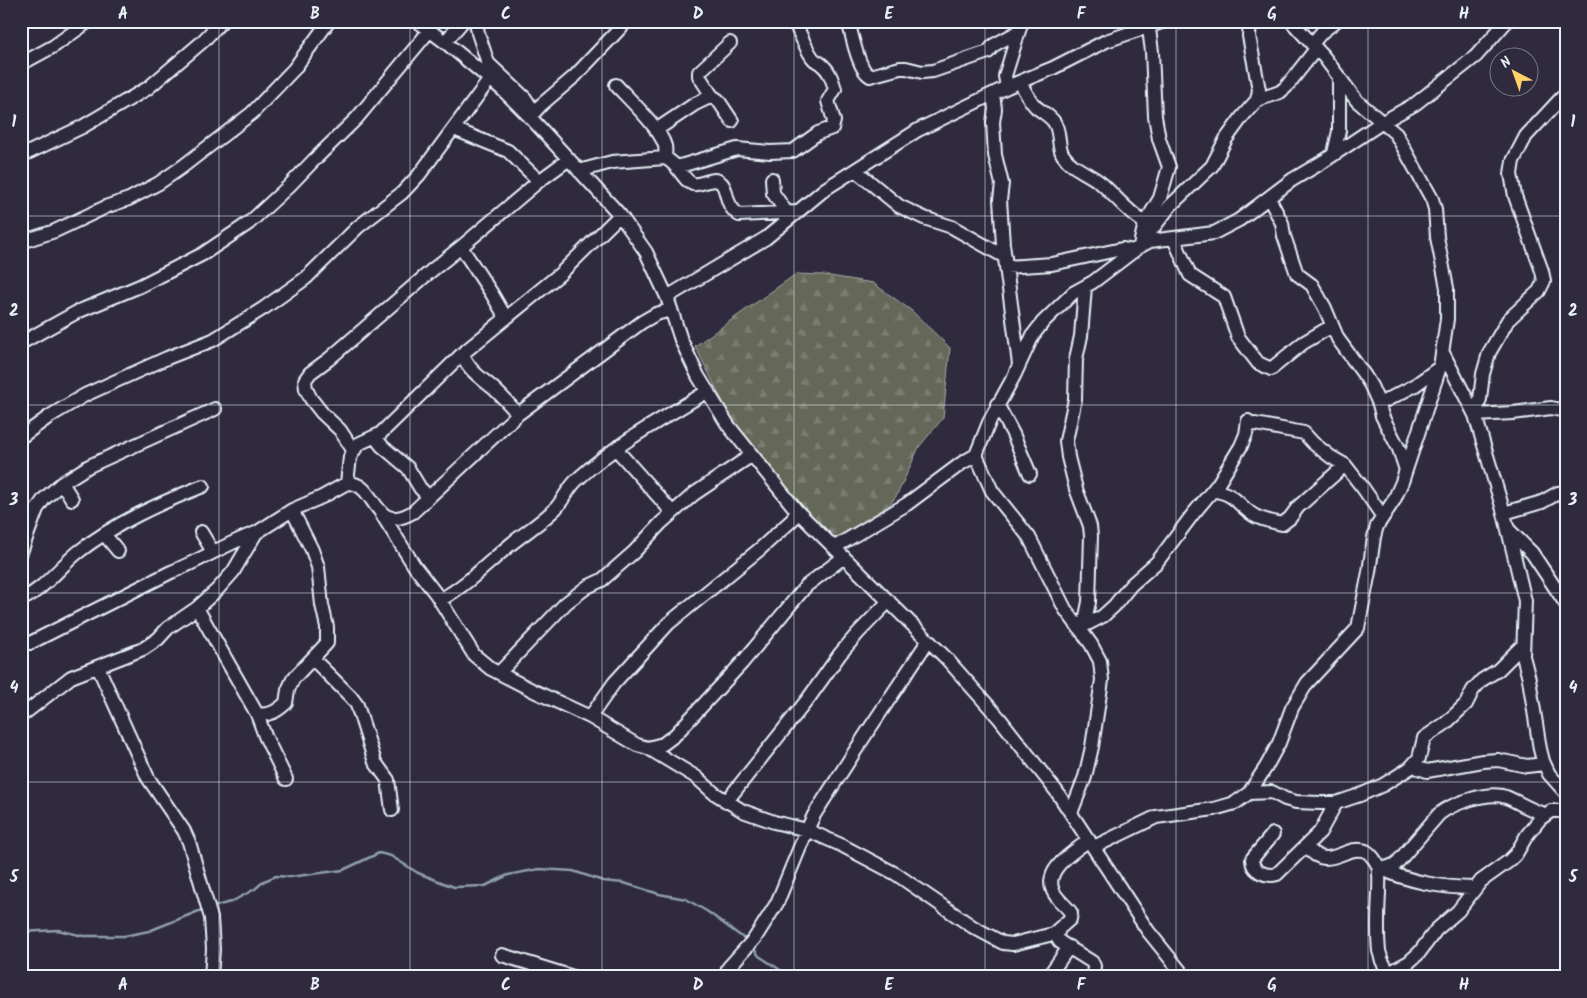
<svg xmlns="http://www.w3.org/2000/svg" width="1587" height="998" viewBox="0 0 1587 998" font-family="Kalam,sans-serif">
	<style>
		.forest { fill: url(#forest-firs); stroke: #a6aca8 }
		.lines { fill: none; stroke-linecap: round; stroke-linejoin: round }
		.stream { stroke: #8e9eae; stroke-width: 2.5 }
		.minor-casing { stroke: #e8f1f8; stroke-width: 16 }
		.minor { stroke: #2f2a3d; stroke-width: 12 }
		.grid { fill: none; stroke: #e8f1f8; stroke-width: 1; stroke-opacity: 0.55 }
		.neatline { fill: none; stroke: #e8f1f8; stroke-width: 2 }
		.grid-label { font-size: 16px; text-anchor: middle; font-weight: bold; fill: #e8f1f8 }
	</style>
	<defs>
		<pattern id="forest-firs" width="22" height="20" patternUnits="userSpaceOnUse" patternTransform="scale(1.25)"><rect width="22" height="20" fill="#656758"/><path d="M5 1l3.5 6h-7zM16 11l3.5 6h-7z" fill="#7b7d71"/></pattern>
	</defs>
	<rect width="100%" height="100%" fill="#2f2a3d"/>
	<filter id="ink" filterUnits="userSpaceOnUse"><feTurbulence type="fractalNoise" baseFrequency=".02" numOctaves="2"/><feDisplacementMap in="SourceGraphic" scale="10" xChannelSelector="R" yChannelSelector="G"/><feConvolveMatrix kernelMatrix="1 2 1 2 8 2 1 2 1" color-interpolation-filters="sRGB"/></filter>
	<g filter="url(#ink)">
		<path class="forest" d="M796 274 824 275 873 283 912 311 950 348 943 418 919 447 897 495 880 517 852 528 832 540 737 430 695 346Z"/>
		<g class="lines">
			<path class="stream" d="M212 907 231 902 255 889 264 881 276 876 290 877 343 870 379 853 391 856 418 873 454 887 485 886 508 875 539 869 573 871 603 881 624 883 659 894 686 899 708 912 746 940
				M21 932 58 930 83 936H124L149 931 204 909
				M752 946 759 956 791 977"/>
			<g class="minor-casing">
				<path id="minor" d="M417 21 445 42 503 90 530 117 620 215 646 252 667 297 681 340 698 376 728 425 797 511 946 658 1000 719 1057 792 1148 931 1185 977
					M476 21 478 33 488 63 525 98 534 112
					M848 21C852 34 858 70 870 76L900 68H906L922 72 933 71 988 52 994 45 1018 32
					M445 42 463 21
					M1312 44 1322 32 1336 21
					M21 64 54 46 89 21
					M1020 82C1025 91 1029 100 1036 107 1042 112 1050 116 1054 122 1061 132 1057 146 1063 155 1073 170 1090 173 1103 185 1117 198 1128 212 1145 223
					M616 85C629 99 660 128 665 146 666 150 665 154 665 158
					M1007 87 1005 76 1022 21
					M1566 93 1526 136 1513 161 1511 174 1515 196 1542 271 1544 281 1539 291 1508 320 1489 353 1483 374 1480 399 1475 415 1513 413 1551 408 1566 411
					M993 94 995 109 993 122 995 155 1002 184 1000 200 1003 244 1019 364
					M712 96 699 76V72L730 43
					M1257 100 1280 92 1286 87 1316 49
					M530 117 541 105 575 76 627 21
					M454 129 508 151 539 181
					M656 130 695 104 712 96 718 100 732 121
					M1334 153 1339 131V79
					M21 156 82 127 148 88 202 42 222 21
					M677 167 737 149 770 152 793 151 818 133 832 128 834 121 828 101 835 89C832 79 829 70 821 64 818 61 815 62 812 57 805 47 800 33 794 21
					M855 170 899 206 924 218 952 227 1005 257
					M579 171 612 162 665 158C679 164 683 181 693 184 702 186 712 176 720 182 729 188 723 204 739 215L798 212
					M772 179 773 193 787 213
					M1269 198 1282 223 1284 236 1297 274 1312 285 1325 308 1338 339 1365 376 1371 386 1379 404 1382 416 1399 449 1406 470
					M1174 239 1190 275 1224 297 1238 337 1258 363 1271 369 1303 343 1332 326
					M1141 240 1145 223 1160 198 1169 167 1159 139 1155 116 1152 52 1148 21
					M21 242 55 231 108 206 129 199 159 183 182 167 252 113 294 69 329 21
					M1140 245 1170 206 1212 166 1226 139 1242 117 1257 100 1259 90 1249 36 1250 21
					M461 247 492 294 506 318
					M1006 267 1052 264 1122 249 1134 251
					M667 297 766 238 825 189 918 130 1007 87 1053 68 1106 41 1165 21
					M21 343 77 312 140 286 203 254 249 223 289 186 314 160 357 118 430 30
					M1443 353 1475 415 1504 513 1525 601 1523 656 1529 679 1540 749 1543 761 1549 774 1566 793
					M462 354C470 372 479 376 493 388 502 396 510 405 518 414
					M997 404 1013 434 1030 474
					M1379 404 1414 386 1440 367
					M1248 425 1255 424 1304 433 1313 443 1331 457 1345 465 1363 488 1383 517
					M21 437 50 416 85 395 167 358 213 340 264 308 306 278 358 227 402 193 419 175 490 79
					M375 437 382 446 408 468 420 488 429 497
					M616 449 672 512
					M353 450 340 430 322 413 311 399 306 389 305 380 310 373 329 359 431 271 461 247 539 181 569 159
					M62 483 72 499
					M347 483 350 457 358 444 380 434 462 354 560 274 620 215
					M1213 491C1235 492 1239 507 1255 516 1262 520 1274 522 1282 524L1290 518 1298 507 1345 465
					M381 513 415 567 436 594 474 655 491 669 534 691 590 717 637 745 648 748 663 744 675 735 742 663 806 586 844 557
					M1504 513 1542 502 1558 493 1566 492
					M1508 529 1532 553 1566 604
					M201 532 213 552
					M104 534 118 551
					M835 547 907 504 962 463 976 455
					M21 552 37 509 44 499 62 483 89 466 215 409
					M21 600C44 589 58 569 77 553 115 523 158 504 203 486
					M440 600C467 585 487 564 511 544 526 532 542 522 556 508 564 499 569 486 579 478 617 443 664 418 708 391
					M197 608 257 714 265 736 286 779
					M1084 626 1089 602 1091 536 1090 526 1076 489 1068 457 1066 441 1075 399 1076 359 1081 336 1085 287
					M1080 628 1103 616 1114 606 1131 585 1157 562 1193 514 1218 484 1241 446 1246 434 1248 421
					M21 642 24 643H30L171 572C200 561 227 543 256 533
					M313 659 351 697 357 705 375 762 388 780 392 810
					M98 667 148 778 184 831 189 842 211 918 213 949 211 977
					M499 673 566 603 587 587 602 580 634 552 661 523 694 494 752 455
					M257 714C270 716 277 711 286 703L288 690 293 679 327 643V627L322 605 318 567 312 550 292 510
					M21 716 71 677 143 649 158 639 168 628 197 608 217 590 233 572 256 533 292 510 322 497 347 483C377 481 372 536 413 512L518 414 642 322 656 314 671 310
					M590 717 614 683 669 623 760 549 792 520 797 511
					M648 748 696 777 714 793 743 811 774 822 807 830 841 845 896 874 973 927 1003 943 1013 944 1053 934 1070 919 1071 913C1066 905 1057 900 1053 891 1043 869 1075 851 1089 840
					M1414 764 1418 768 1427 771 1483 761 1498 760 1527 766 1544 764
					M1249 793 1272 792 1285 799 1296 802 1320 803H1336L1360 795 1383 785 1410 768 1419 758 1424 738 1446 723 1466 704 1473 690 1482 680 1498 670 1522 646
					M726 802 808 699 840 654 858 633 889 601
					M1071 813 1085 777 1092 747 1102 680 1100 661 1091 644 1065 609 1029 537 992 491 976 455 990 420 1014 376 1033 335 1043 322 1073 293 1093 282 1139 247 1150 241 1214 233 1239 220 1292 180 1324 161 1381 123 1415 104 1476 56 1507 21
					M1273 834 1252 859C1252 872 1267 877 1277 874L1320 832 1336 803
					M1306 846C1328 874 1345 843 1366 851 1371 854 1376 861 1378 866 1380 874 1379 885 1379 893 1378 912 1377 932 1379 951L1382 961 1391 977
					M1094 847 1156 817 1214 809 1235 803 1249 793 1266 767 1279 743 1292 708 1307 683 1358 628 1369 572 1374 537 1377 526 1394 500 1402 482 1440 367 1447 319V288L1437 237 1435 209 1432 199 1396 134 1357 101 1324 57 1291 21
					M1378 867 1386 868 1396 864 1439 814C1453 803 1488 791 1506 797 1519 802 1531 811 1545 814
					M1380 868C1408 882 1444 888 1475 888
					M1058 932 1056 936 1060 942 1092 962 1094 966 1093 977
					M502 955 573 977
					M727 977 728 968 755 938 777 903 807 830 814 815 866 734 928 641
					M1048 977 1069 947
					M1381 977 1409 962 1419 953 1436 930 1458 911 1481 881 1509 861 1516 854 1527 835 1540 819 1551 811H1566"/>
			</g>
			<use href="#minor" class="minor"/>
		</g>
	</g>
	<path class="grid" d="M219 21V977M410 21V977M602 21V977M794 21V977M985 21V977M1176 21V977M1368 21V977M21 216H1566M21 405H1566M21 593H1566M21 782H1566"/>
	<rect width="1587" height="998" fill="none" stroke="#2f2a3d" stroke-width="55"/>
	<g transform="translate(1514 72) rotate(319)"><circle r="24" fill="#2f2a3d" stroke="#797a88"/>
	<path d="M0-4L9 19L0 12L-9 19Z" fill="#ffd166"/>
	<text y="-8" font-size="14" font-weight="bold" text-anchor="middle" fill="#e8f1f8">N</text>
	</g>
	<rect x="28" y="28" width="1532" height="942" class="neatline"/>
	<g class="grid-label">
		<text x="123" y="19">A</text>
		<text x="315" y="19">B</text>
		<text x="506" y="19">C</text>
		<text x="698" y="19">D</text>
		<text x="889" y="19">E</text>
		<text x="1081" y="19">F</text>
		<text x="1272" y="19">G</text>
		<text x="1464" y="19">H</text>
		<text x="14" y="127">1</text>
		<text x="1573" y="127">1</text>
		<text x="14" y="316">2</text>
		<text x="1573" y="316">2</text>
		<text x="14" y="505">3</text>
		<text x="1573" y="505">3</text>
		<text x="14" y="693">4</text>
		<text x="1573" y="693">4</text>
		<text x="14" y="882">5</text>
		<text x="1573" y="882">5</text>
		<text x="123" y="990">A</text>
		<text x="315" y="990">B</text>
		<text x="506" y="990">C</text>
		<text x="698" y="990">D</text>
		<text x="889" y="990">E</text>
		<text x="1081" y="990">F</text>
		<text x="1272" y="990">G</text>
		<text x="1464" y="990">H</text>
	</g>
</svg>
